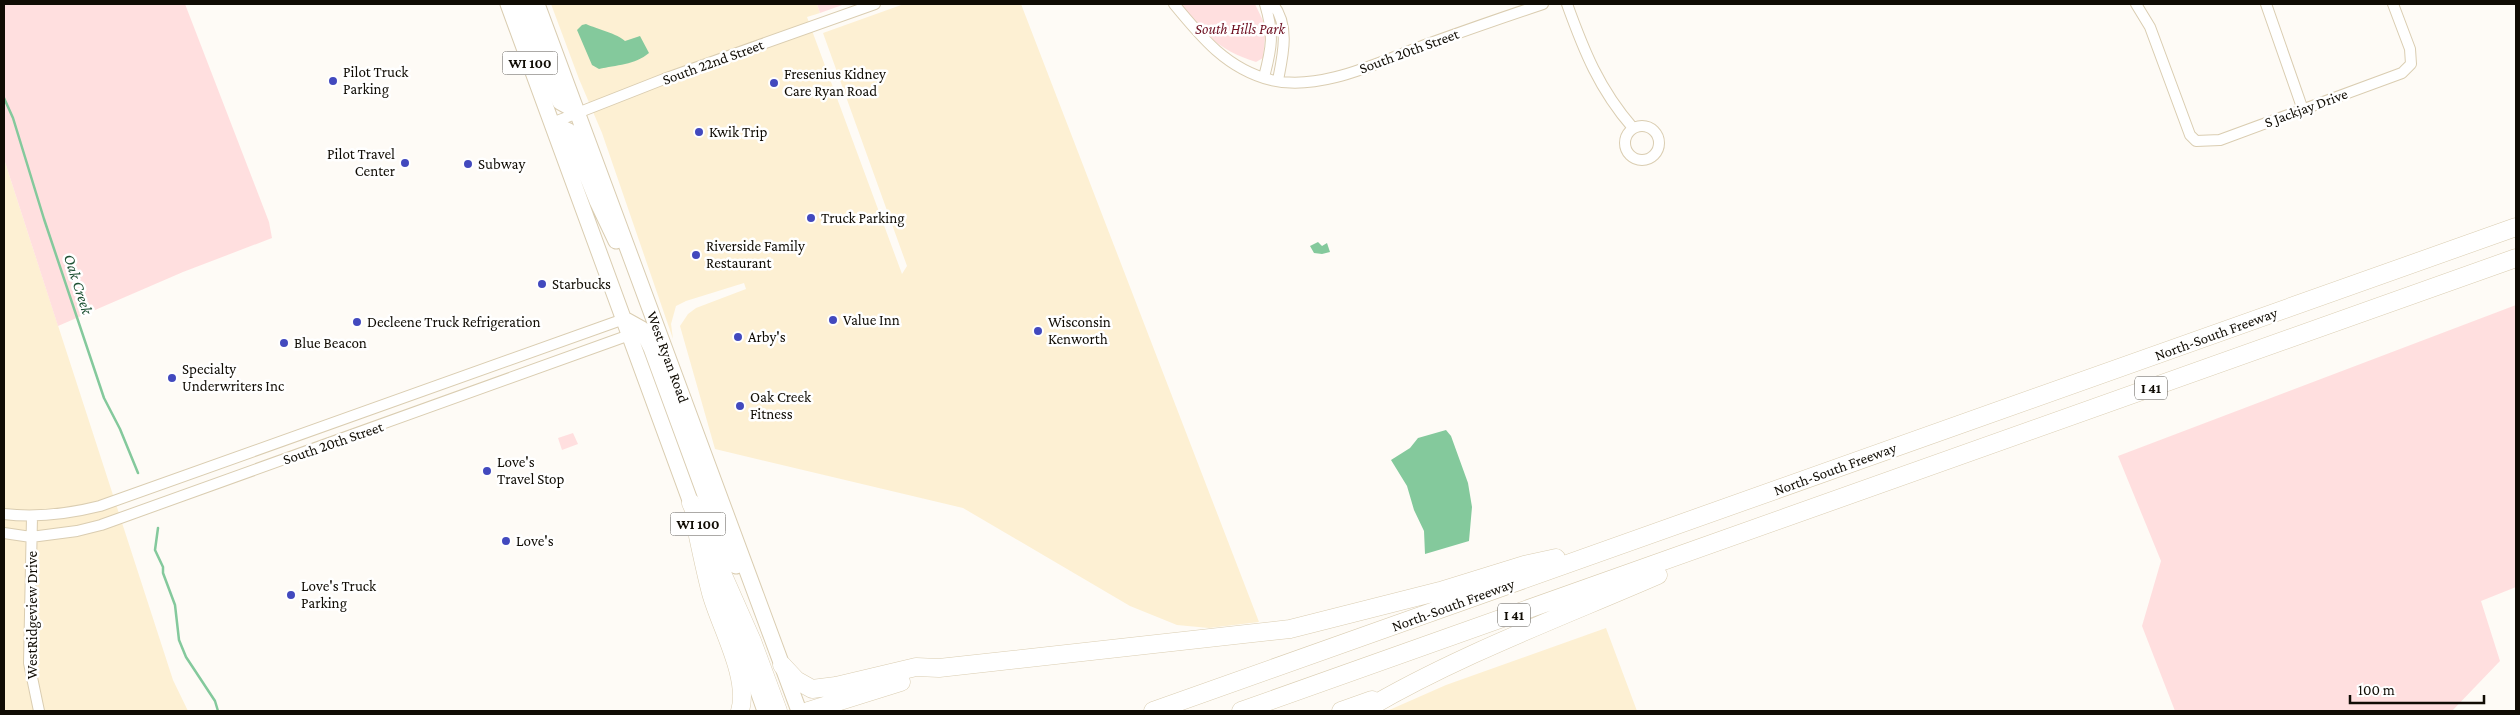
<svg xmlns="http://www.w3.org/2000/svg" width="2520" height="715" viewBox="0 0 2520 715" font-family="'Crimson Pro',serif">
	<style>
		.built { fill: #fdf0d3 }
		.green { fill: #ffdfdf }
		.water { fill: #84c99c }
		.lines { fill: none; stroke-linecap: round; stroke-linejoin: round }
		.stream { stroke: #84c99c; stroke-width: 2.5 }
		.minor-casing { stroke: #dacdb1; stroke-width: 12 }
		.primary-casing { stroke: #dacdb1; stroke-width: 17 }
		.motorway-casing { stroke: #dacdb1; stroke-width: 19 }
		.minor { stroke: #fff; stroke-width: 10 }
		.primary { stroke: #fff; stroke-width: 15 }
		.motorway { stroke: #fff; stroke-width: 18 }
		.poi-dot { fill: #4249be; stroke: #fff; stroke-width: 2 }
		.labels { text-anchor: middle; stroke-width: 5; stroke-linejoin: round; paint-order: stroke }
		.shield { fill: #fff; stroke: #58554f; stroke-width: 1 }
		.shield-label { font-size: 14px; font-weight: bold; fill: #100c04 }
		.park-label { font-size: 15px; font-style: italic; fill: #6e1021; stroke: #fff }
		.street-label { font-size: 15px; fill: #100c04; stroke: #fff }
		.poi-label { font-size: 15px; fill: #100c04; stroke: #fff; text-anchor: start }
		.water-label { font-size: 16px; font-style: italic; fill: #1f5234; stroke: #fff }
	</style>
	<rect width="100%" height="100%" fill="#fefbf6"/>
	<path class="built" d="M551 4H817L820 13 807 17 902 274 907 266 823 33 904 4H1021L1259 622 1209 628 1177 625 1130 606 963 508 715 449 680 326 688 314 696 308 746 289 744 283 686 301 676 306 671 324 673 339 602 133 579 79Z
		M4 159 173 680 188 711H4Z
		M1606 628 1637 711H1387L1446 685Z"/>
	<path class="green" d="M4 4H185L269 222 272 238 183 272 58 326 4 159Z
		M817 4H845L820 13Z
		M1179 4H1255L1266 27 1263 58 1256 62C1216 49 1206 34 1179 4Z
		M2516 305V587L2481 601 2500 661 2452 711H2175L2142 626 2161 561 2118 456Z
		M573 433 578 444 562 450 558 438Z"/>
	<path class="water" d="M586 24C597 29 618 34 625 41L640 36 649 53C635 65 616 65 599 69L592 65 577 30 582 25Z
		M1318 242 1322 246 1327 243 1330 252 1322 254 1314 253 1310 246Z
		M1446 430 1451 436 1468 483 1472 507 1469 541 1425 554 1424 531 1414 510 1407 486 1391 460 1410 448 1418 438Z"/>
	<g class="lines">
		<path class="stream" d="M4 98 13 118 44 219 104 398 120 429 138 473
			M158 528 155 550 163 567V573L175 605 179 640 186 657 215 701 218 711"/>
		<g class="minor-casing">
			<path id="minor" d="M1174 4C1201 37 1227 69 1271 80 1320 92 1379 62 1425 45 1464 31 1504 17 1543 4
				M1273 4C1290 26 1283 55 1278 80
				M1567 4C1584 51 1599 89 1633 128
				M2136 4 2150 27 2190 135 2196 141 2220 140 2402 73 2411 64 2410 49 2393 4
				M2266 4 2303 110
				M1264 77C1272 47 1274 34 1265 4
				M552 123 664 79 875 4
				M1625 143a17 17 0 1 1 34 0a17 17 0 1 1-34 0Z
				M4 514C37 518 68 514 100 506L624 319
				M32 517 29 663 39 711
				M4 533 31 537 77 531 101 525 635 333"/>
		</g>
		<g class="primary-casing">
			<path id="primary" d="M508 4 695 514
				M521 4 560 102 578 112
				M537 4 799 711
				M552 123 569 131 597 201 616 241
				M624 319 642 329 651 348 715 522 736 566
				M724 595 765 711"/>
		</g>
		<g class="motorway-casing">
			<path id="motorway" d="M691 503 752 641 778 711
				M698 536C702 555 706 574 711 593 720 626 750 678 740 711
				M782 665 796 680 812 689 836 686 916 667 939 668 1290 629 1440 591 1524 565 1556 558
				M808 711 901 682
				M1153 711 2516 227
				M1241 711 2516 258
				M1341 711 1372 700
				M1363 711C1456 656 1559 618 1658 575"/>
		</g>
		<use href="#minor" class="minor"/>
		<use href="#primary" class="primary"/>
		<use href="#motorway" class="motorway"/>
	</g>
	<g class="poi-dot">
		<circle cx="333" cy="81" r="5"/>
		<circle cx="774" cy="83" r="5"/>
		<circle cx="699" cy="132" r="5"/>
		<circle cx="405" cy="163" r="5"/>
		<circle cx="468" cy="164" r="5"/>
		<circle cx="811" cy="218" r="5"/>
		<circle cx="696" cy="255" r="5"/>
		<circle cx="542" cy="284" r="5"/>
		<circle cx="833" cy="320" r="5"/>
		<circle cx="357" cy="322" r="5"/>
		<circle cx="1038" cy="331" r="5"/>
		<circle cx="738" cy="337" r="5"/>
		<circle cx="284" cy="343" r="5"/>
		<circle cx="172" cy="378" r="5"/>
		<circle cx="740" cy="406" r="5"/>
		<circle cx="487" cy="471" r="5"/>
		<circle cx="506" cy="541" r="5"/>
		<circle cx="291" cy="595" r="5"/>
	</g>
	<g class="labels">
		<g class="shield">
			<rect x="502.5" y="51.5" width="55" height="23" rx="4"/>
			<rect x="2135" y="376.5" width="32" height="23" rx="4"/>
			<rect x="670.5" y="512.5" width="55" height="23" rx="4"/>
			<rect x="1498" y="603.5" width="32" height="23" rx="4"/>
		</g>
		<g class="shield-label">
			<text x="530" y="68">WI 100</text>
			<text x="2151" y="393">I 41</text>
			<text x="698" y="529">WI 100</text>
			<text x="1514" y="620">I 41</text>
		</g>
		<g class="park-label">
			<text x="1240" y="34">South Hills Park</text>
		</g>
		<g class="street-label">
			<text transform="translate(1409 51) rotate(-20)" y="5">South 20th Street</text>
			<text transform="translate(713 62) rotate(-20)" y="5">South 22nd Street</text>
			<text transform="translate(2306 108) rotate(-20)" y="5">S Jackjay Drive</text>
			<text transform="translate(2216 334) rotate(-20)" y="5">North-South Freeway</text>
			<text transform="translate(668 357) rotate(70)" y="5">West Ryan Road</text>
			<text transform="translate(333 443) rotate(-19)" y="5">South 20th Street</text>
			<text transform="translate(1835 469) rotate(-20)" y="5">North-South Freeway</text>
			<text transform="translate(1453 605) rotate(-20)" y="5">North-South Freeway</text>
			<text transform="translate(32 615) rotate(-90)" y="5">WestRidgeview Drive</text>
		</g>
		<g class="poi-label">
			<text x="343" y="77">Pilot Truck<tspan x="343" dy="17">Parking</tspan></text>
			<text x="784" y="79">Fresenius Kidney<tspan x="784" dy="17">Care Ryan Road</tspan></text>
			<text x="709" y="137">Kwik Trip</text>
			<text x="395" y="159" text-anchor="end">Pilot Travel<tspan x="395" dy="17">Center</tspan></text>
			<text x="478" y="169">Subway</text>
			<text x="821" y="223">Truck Parking</text>
			<text x="706" y="251">Riverside Family<tspan x="706" dy="17">Restaurant</tspan></text>
			<text x="552" y="289">Starbucks</text>
			<text x="843" y="325">Value Inn</text>
			<text x="367" y="327">Decleene Truck Refrigeration</text>
			<text x="1048" y="327">Wisconsin<tspan x="1048" dy="17">Kenworth</tspan></text>
			<text x="748" y="342">Arby's</text>
			<text x="294" y="348">Blue Beacon</text>
			<text x="182" y="374">Specialty<tspan x="182" dy="17">Underwriters Inc</tspan></text>
			<text x="750" y="402">Oak Creek<tspan x="750" dy="17">Fitness</tspan></text>
			<text x="497" y="467">Love's<tspan x="497" dy="17">Travel Stop</tspan></text>
			<text x="516" y="546">Love's</text>
			<text x="301" y="591">Love's Truck<tspan x="301" dy="17">Parking</tspan></text>
		</g>
		<g class="water-label">
			<text transform="translate(79 284) rotate(72)" y="6">Oak Creek</text>
		</g>
	</g>
	<rect width="2520" height="715" fill="none" stroke="#100c04" stroke-width="10"/>
	<path d="M2350 695v8h134v-8" fill="none" stroke="#100c04" stroke-width="2.5"/>
	<text x="2358" y="695" font-size="15" fill="#100c04" stroke="#ffffff" stroke-width="4" paint-order="stroke">100 m</text>
</svg>
